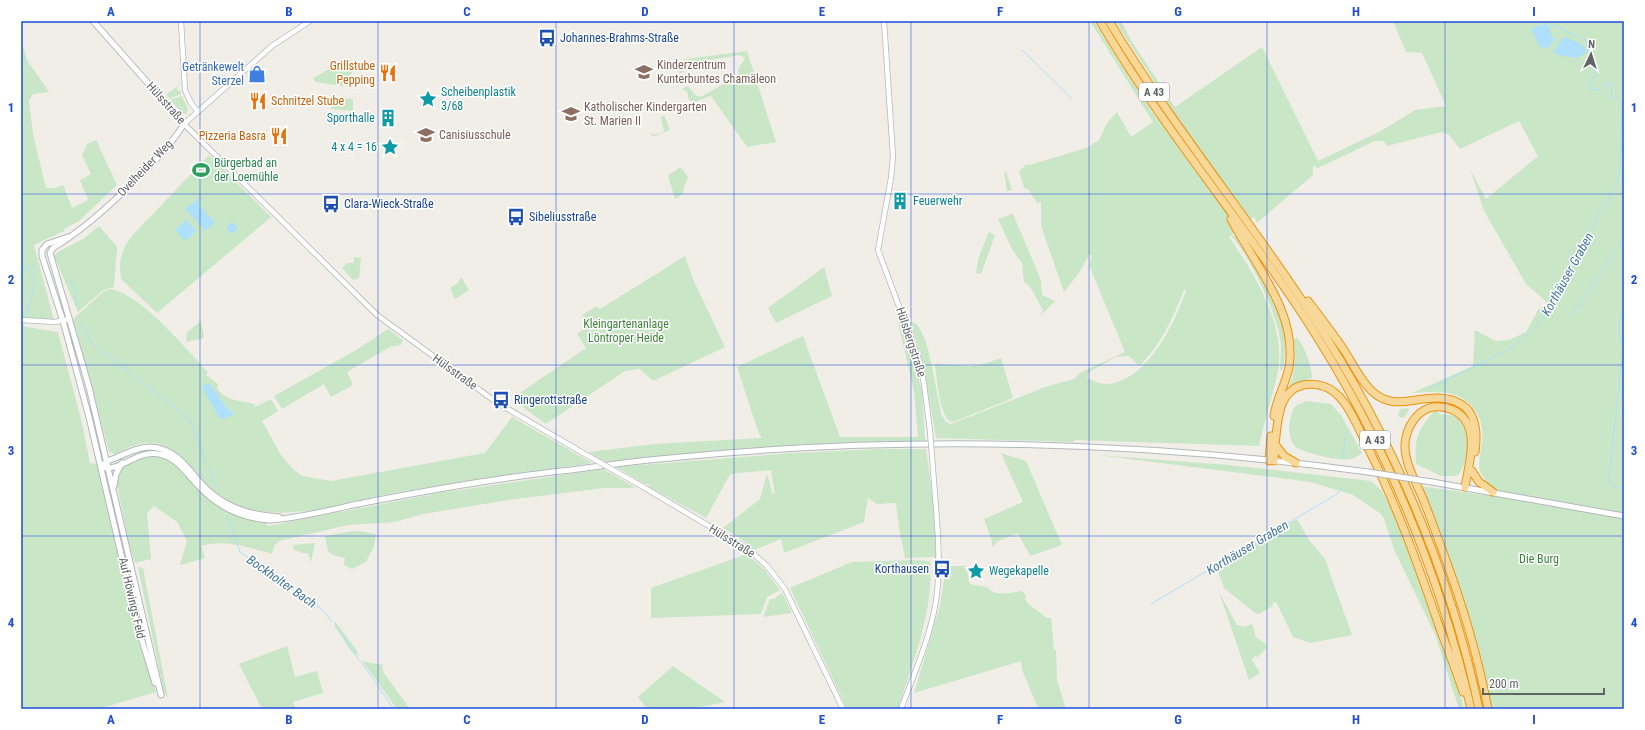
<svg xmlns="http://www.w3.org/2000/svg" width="1645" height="730" viewBox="0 0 1645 730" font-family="'Roboto Condensed',sans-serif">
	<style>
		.green { fill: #c9e6c7; fill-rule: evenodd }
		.water { fill: #aee0fb }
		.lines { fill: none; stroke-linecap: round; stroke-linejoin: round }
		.stream { stroke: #aee0fb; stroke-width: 1 }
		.tertiary-casing { stroke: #b5b8bc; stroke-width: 6 }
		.secondary-casing { stroke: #b4b8bc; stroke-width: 7 }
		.motorway-casing { stroke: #ec940d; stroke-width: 9 }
		.tertiary { stroke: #fff; stroke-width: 4.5 }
		.secondary { stroke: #fff; stroke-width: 5 }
		.motorway { stroke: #f8d898; stroke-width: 7 }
		.tertiary-bridge-casing { stroke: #b5b8bc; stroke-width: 6; stroke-linecap: butt }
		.secondary-bridge-casing { stroke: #b4b8bc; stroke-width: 7; stroke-linecap: butt }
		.tertiary-bridge { stroke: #fff; stroke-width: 4.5 }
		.secondary-bridge { stroke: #fff; stroke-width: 5 }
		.grid { fill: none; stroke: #1d4ed8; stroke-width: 1; stroke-opacity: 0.55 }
		.labels { text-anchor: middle; stroke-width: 3; stroke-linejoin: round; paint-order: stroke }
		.shield { fill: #fff; stroke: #8f9295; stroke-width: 1 }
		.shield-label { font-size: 11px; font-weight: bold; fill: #5f6467 }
		.transit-label { font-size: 12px; fill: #164399; stroke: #fff; text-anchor: start }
		.education-label { font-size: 12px; fill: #785e54; stroke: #fff; text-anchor: start }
		.food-label { font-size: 12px; fill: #c56008; stroke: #fff; text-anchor: end }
		.shop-label { font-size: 12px; fill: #366cbe; stroke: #fff; text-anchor: end }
		.culture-label { font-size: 12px; fill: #0d838f; stroke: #fff; text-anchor: start }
		.street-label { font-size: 12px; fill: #5f6467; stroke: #fff }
		.leisure-label { font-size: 12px; fill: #27864d; stroke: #fff; text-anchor: start }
		.park-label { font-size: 12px; fill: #3d843a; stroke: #fff }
		.water-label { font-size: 13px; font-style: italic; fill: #43769c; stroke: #fff }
		.neatline { fill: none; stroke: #1d4ed8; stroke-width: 1.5 }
		.grid-label { font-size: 13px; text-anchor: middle; font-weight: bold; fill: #1d4ed8 }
	</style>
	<rect width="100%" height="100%" fill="#f1eee8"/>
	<path class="green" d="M1090 21H1094L1118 60 1157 119 1172 109 1115 21H1121L1132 42 1175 107 1262 47 1318 161 1381 131 1415 110 1446 106 1422 53 1406 52 1393 21H1624V709H1491L1466 612 1447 551 1420 486 1483 495 1485 479C1468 464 1495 436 1474 409 1458 388 1436 392 1412 393L1473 366 1475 330 1495 341 1509 340 1526 332 1538 310 1548 303 1526 284 1484 211 1470 169 1486 199 1538 156 1519 121 1460 149 1449 135 1442 132 1387 146 1384 141H1375L1318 168 1313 165V175L1257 223 1254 217 1229 237C1255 274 1288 328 1277 375 1272 399 1264 422 1259 446L1075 440 1073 442 936 438 923 362 910 324 912 322C929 324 937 400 942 416L946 422 951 424 1045 387 1074 379 1080 373 1125 352 1089 265 1092 255H1089L1079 273 1064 292 1041 226V202L1037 203 1028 189 1024 188 1019 171 1027 164 1030 165 1086 148 1099 140 1107 123 1117 112 1131 137 1153 122ZM1184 290 1186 291C1174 324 1148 380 1108 384 1100 384 1094 381 1087 378L1089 372 1116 357 1129 356 1139 366C1160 347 1174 316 1184 290Z
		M21 40 27 60 49 92 33 94 29 101 33 134 46 188H55L63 185 72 208 88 200 80 180 91 174 82 155 87 144 96 140 117 185 79 221 64 229V231L34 245 54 320 21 318Z
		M747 51 776 142 747 147 711 96 695 102 689 100 687 92 682 89 688 86 695 95 701 97 739 75 738 70 745 58 740 55 697 62 679 74 681 62 686 59Z
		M348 59 357 66 342 86 315 82 313 78Z
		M177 86 178 91H181V94L169 99 166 95Z
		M182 96 188 109 186 114H183L170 100Z
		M332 98 353 99V111L331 109Z
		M664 115 670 130 653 137 651 133H653L654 135 664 132 661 118Z
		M209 155 271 217 157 313 121 279C119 262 120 253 130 238Z
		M681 167 688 177 684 187 683 194 675 199 668 175Z
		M1006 171 1012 190 1007 191 1004 172Z
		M1013 214 1041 280 1042 295 1055 301 1039 317 1043 310C1037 301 1033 287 1024 282L1022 263 1012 249 998 219Z
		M99 226 117 247 114 287 102 291 78 312 54 256 56 253 83 239Z
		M989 232 995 235 981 274 976 273 979 256Z
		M1233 235 1238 238C1258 278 1297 321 1282 370H1280C1280 360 1282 349 1280 339 1277 314 1249 254 1231 236Z
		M685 256 693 279 725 347 653 381 640 369 625 371 546 424 513 400 520 393 586 348 577 334 590 325 582 315 597 306 600 309Z
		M354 257 361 258 359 278 353 280 342 268 347 263H354Z
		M824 267 832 296 776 323 768 308Z
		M462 278 469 290 455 299 450 288 459 282V280Z
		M111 289C142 295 186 349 208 372L206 375 218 384 217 388C226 402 240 400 254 404L255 407 271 399 278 411 262 421 281 455 291 467 302 476 331 481 485 453 512 417 592 463C526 473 459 482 394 493 350 501 304 518 259 511 244 509 230 503 218 494 193 477 179 439 143 443 134 444 123 451 115 454L109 452 73 319 103 292Z
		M897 312 908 340 922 391 925 441 798 445 605 462 588 452 655 444 762 438 759 434 737 367 803 336 840 437H918L914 391 899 327Z
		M201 321 204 338 186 342 187 332Z
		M21 326 58 332 82 423 90 463 97 464 131 609 156 692 98 709H21Z
		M388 329 403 340 401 345 390 347 347 372 353 385 331 397 324 384 282 409 274 396 358 349Z
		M1297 337C1305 348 1311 363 1312 378L1289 386C1295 377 1296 350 1294 340Z
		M1001 358 1013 398 956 421 951 422C939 415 937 378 935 364L972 366 987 363Z
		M1306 401 1331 404 1341 415 1362 453C1359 455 1355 458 1351 459 1343 462 1301 453 1295 446 1286 436 1289 417 1295 406Z
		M1409 408 1408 412 1403 418 1398 416 1400 409Z
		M1434 411H1437L1441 415C1476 409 1470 469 1456 476H1441L1416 464C1414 438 1418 431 1434 411Z
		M883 449H926L938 535V559L933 557 905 558 899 528 896 503 877 504 868 498 864 522 784 553 781 539 754 550 741 539 723 528 760 499 767 473 772 492 775 495 771 470 730 474 706 518 649 487V484H645L616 467 792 453Z
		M1001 453 1026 461 1062 545 1030 556 1018 533 998 541 992 547V541L984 519 1023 502Z
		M146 454C153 456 162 455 168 458 186 466 196 489 211 501 227 513 246 517 265 522L268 526 439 493 603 469 636 488H605L515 499 423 514 395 522 348 525 279 541 274 546 272 554C249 547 224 539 201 546L205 558 180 565 187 541 177 522 154 506 147 513 151 559 135 563 130 549 117 485C120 464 130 463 146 454Z
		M1097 455 1229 465 1371 481 1381 490 1391 507 1432 611 1458 685 1464 709H1459L1435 634 1395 552 1384 519 1381 514 1353 495 1311 482Z
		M1297 519 1309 540 1325 559 1352 635 1310 643 1293 637 1276 602 1272 603 1273 606 1259 614 1255 613 1224 588 1216 566Z
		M358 531 376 534 374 546 366 562 352 569 344 565 345 558 333 555 328 551 325 536 347 532Z
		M315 543 311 562 308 553H303L293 549V545Z
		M747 554 765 570 780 590 767 597 761 614 651 618V588Z
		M914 560 930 561C934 612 913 661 898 709H847L790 588 852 562Z
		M946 566H966L970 584 987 587C994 597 1011 593 1021 591L1026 595 1025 599 1027 603 1047 618H1051L1054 650H1056L1057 680 1066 709H1033L1038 708 1022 670 1021 661 914 693 940 606Z
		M138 567 143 568 168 698 164 693Z
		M1219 592 1237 625 1245 627 1252 624 1256 637 1266 644 1267 647 1258 657 1255 656 1252 660 1260 673 1249 680Z
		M782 593 792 613 763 617 770 599H774Z
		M334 620 357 651 359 656 351 651 335 625Z
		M287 646 295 677 317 671 323 693 293 702 296 709H262L239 664Z
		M362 661 383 665 382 667 384 673 410 709H397Z
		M673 666 725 702 691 709H647L638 697Z"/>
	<path class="water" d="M1545 24 1549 26 1552 37 1555 39 1548 49 1539 46 1532 31 1533 27Z
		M1564 37 1580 43 1586 50 1585 53 1576 58 1562 56 1553 52Z
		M202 196 203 197 199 201V206L215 222 206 231 185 209Z
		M186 220 196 231 185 241 175 230Z
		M227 228a5 5 0 1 1 10 0a5 5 0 1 1-10 0Z
		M208 383C218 392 221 404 232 412L233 415 222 419 218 416 202 387Z"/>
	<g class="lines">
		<path class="stream" d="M1544 21 1586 40 1588 53 1596 74 1589 83 1591 89 1599 90 1605 83 1611 84 1612 96 1624 104
			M1022 50 1072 99
			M1620 146 1624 150
			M21 267C46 272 29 301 26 317
			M28 268 29 266 34 268
			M69 278 75 290 77 305
			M1624 305 1618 328 1623 348 1609 479 1612 486 1624 489
			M1570 318 1624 238
			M80 324 93 344 134 376
			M21 330 24 325
			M137 378 190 420 206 462
			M1429 389 1513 347 1534 329 1543 318 1562 286 1586 237 1617 183 1620 168 1622 103
			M1343 459 1346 432
			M209 468 216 488
			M227 516 240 552 324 611 332 622
			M1151 604 1337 494 1342 487
			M335 626 359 660
			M361 662 394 709"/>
		<g class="tertiary-casing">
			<path id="tertiary" d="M181 21 185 90 191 103 198 112
				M310 21 272 46 184 124 377 315 496 402 583 453
				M884 21 893 156 891 178 878 250 920 363 924 384 930 431
				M21 320 55 322 70 319
				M638 484 748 549 767 566 785 589 843 709
				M901 709C914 674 930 638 936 601 942 558 936 513 933 469"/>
		</g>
		<g class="secondary-casing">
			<path id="secondary" d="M93 21 184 124C167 151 143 173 120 195 99 215 78 233 53 248L50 253 89 387 161 695
				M68 237 47 244 42 250V256L63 321 89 417 139 631 155 683
				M104 464 107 461C121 457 134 447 150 447 180 448 191 476 211 493 231 510 254 515 279 517
				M102 467C121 473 138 447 163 455 176 459 184 470 193 480 213 504 238 518 270 520 303 518 336 508 368 502 435 489 503 477 571 470 607 465 644 460 681 457 907 435 1142 441 1368 472
				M1432 482 1624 516
				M114 486 116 474 122 463"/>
		</g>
		<g class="motorway-casing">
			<path id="motorway" d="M1100 21C1161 126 1241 219 1307 321 1384 440 1439 571 1471 709
				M1109 21C1171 124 1248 217 1313 317 1391 435 1450 571 1479 709
				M1231 219C1254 264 1298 313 1289 367 1286 384 1276 399 1274 416
				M1308 301C1321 318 1334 335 1346 353 1354 366 1362 383 1374 393 1394 410 1415 397 1439 398 1473 400 1479 423 1475 452
				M1269 461 1271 436
				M1274 461 1275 444
				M1296 463 1284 456 1275 444C1278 423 1277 391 1303 385 1319 382 1333 388 1343 401 1355 416 1362 437 1371 454 1399 511 1420 570 1440 629 1448 650 1456 670 1463 692
				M1472 471 1479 482 1493 492
				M1465 487C1469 463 1482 424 1453 410 1446 407 1437 406 1429 408 1415 413 1406 429 1405 444 1404 464 1418 485 1425 504 1431 519 1437 536 1443 552 1462 603 1478 656 1488 709"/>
		</g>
		<use href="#tertiary" class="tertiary"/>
		<use href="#secondary" class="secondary"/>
		<use href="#motorway" class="motorway"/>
		<g class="tertiary-bridge-casing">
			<path id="tertiary-bridge" d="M930 431 933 469
				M583 453 638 484"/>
		</g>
		<g class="secondary-bridge-casing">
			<path id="secondary-bridge" d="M1368 472 1432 482"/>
		</g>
		<use href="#tertiary-bridge" class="tertiary-bridge"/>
		<use href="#secondary-bridge" class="secondary-bridge"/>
	</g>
	<path class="grid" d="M200 21V709M378 21V709M556 21V709M734 21V709M911 21V709M1089 21V709M1267 21V709M1445 21V709M21 194H1624M21 365H1624M21 536H1624"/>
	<defs>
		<g id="bus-bare" transform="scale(1.38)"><path d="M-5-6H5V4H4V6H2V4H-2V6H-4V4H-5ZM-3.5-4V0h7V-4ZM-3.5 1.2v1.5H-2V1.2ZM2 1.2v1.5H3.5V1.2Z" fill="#1a4fb4" stroke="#fff" stroke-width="2.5" paint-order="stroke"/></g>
		<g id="school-bare" transform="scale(1.38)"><path d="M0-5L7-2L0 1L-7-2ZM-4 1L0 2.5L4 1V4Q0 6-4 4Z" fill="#8d6e63" stroke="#fff" stroke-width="2.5" paint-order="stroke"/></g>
		<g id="restaurant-bare" transform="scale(1.38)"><path d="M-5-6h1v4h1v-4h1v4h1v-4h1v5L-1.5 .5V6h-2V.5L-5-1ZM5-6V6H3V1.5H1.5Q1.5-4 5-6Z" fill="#e8710a" stroke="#fff" stroke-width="2.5" paint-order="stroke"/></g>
		<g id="shop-bare" transform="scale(1.38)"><path d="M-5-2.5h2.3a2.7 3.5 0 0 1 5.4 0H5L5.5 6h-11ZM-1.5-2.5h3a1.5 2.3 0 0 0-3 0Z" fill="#3f7fe0" stroke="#fff" stroke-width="2.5" paint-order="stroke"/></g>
		<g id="sight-bare" transform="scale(1.38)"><path d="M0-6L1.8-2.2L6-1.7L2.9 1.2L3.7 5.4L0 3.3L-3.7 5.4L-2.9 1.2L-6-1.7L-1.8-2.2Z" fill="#0f9aa8" stroke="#fff" stroke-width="2.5" paint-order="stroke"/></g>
		<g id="building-bare" transform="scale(1.38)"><path d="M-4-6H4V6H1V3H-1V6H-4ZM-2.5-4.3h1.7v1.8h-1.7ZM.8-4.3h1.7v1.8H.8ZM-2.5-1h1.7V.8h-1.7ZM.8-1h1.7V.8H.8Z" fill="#0f9aa8" stroke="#fff" stroke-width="2.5" paint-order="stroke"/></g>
		<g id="stadium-bare" transform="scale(1.38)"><path d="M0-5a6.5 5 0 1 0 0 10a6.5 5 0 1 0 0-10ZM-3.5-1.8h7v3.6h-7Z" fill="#2e9e5b" stroke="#fff" stroke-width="2.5" paint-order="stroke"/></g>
	</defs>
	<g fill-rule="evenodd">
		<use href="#bus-bare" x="547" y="38"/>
		<use href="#school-bare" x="644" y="72"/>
		<use href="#restaurant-bare" x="388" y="73"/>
		<use href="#shop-bare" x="257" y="74"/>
		<use href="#sight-bare" x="428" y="99"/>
		<use href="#restaurant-bare" x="258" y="101"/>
		<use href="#school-bare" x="571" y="114"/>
		<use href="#building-bare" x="388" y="118"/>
		<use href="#school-bare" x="426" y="135"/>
		<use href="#restaurant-bare" x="279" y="136"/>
		<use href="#sight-bare" x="390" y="147"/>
		<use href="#stadium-bare" x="201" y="170"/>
		<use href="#building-bare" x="900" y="201"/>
		<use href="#bus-bare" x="331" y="204"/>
		<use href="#bus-bare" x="516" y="217"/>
		<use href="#bus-bare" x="501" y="400"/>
		<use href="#bus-bare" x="942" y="569"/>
		<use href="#sight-bare" x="976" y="571"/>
	</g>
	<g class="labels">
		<g class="shield">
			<rect x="1139" y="83" width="30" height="18" rx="3"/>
			<rect x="1360" y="431" width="30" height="18" rx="3"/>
		</g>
		<g class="shield-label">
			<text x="1154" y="96">A 43</text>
			<text x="1375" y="444">A 43</text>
		</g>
		<g class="transit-label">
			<text x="560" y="42">Johannes-Brahms-Straße</text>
			<text x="344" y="208">Clara-Wieck-Straße</text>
			<text x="529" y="221">Sibeliusstraße</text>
			<text x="514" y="404">Ringerottstraße</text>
			<text x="929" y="573" text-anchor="end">Korthausen</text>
		</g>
		<g class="education-label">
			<text x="657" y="69">Kinderzentrum<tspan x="657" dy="14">Kunterbuntes Chamäleon</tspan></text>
			<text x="584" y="111">Katholischer Kindergarten<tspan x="584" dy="14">St. Marien II</tspan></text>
			<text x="439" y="139">Canisiusschule</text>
		</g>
		<g class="food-label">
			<text x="375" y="70">Grillstube<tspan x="375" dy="14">Pepping</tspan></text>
			<text x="271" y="105" text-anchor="start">Schnitzel Stube</text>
			<text x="266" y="140">Pizzeria Basra</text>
		</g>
		<g class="shop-label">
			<text x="244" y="71">Getränkewelt<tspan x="244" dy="14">Sterzel</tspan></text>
		</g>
		<g class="culture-label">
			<text x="441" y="96">Scheibenplastik<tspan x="441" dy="14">3/68</tspan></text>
			<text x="375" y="122" text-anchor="end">Sporthalle</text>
			<text x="377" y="151" text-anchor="end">4 x 4 = 16</text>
			<text x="913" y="205">Feuerwehr</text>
			<text x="989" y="575">Wegekapelle</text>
		</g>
		<g class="street-label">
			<text transform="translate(166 103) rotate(48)" y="4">Hülsstraße</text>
			<text transform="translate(145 168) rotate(-46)" y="4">Ovelheider Weg</text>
			<text transform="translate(911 342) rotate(72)" y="4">Hülsbergstraße</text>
			<text transform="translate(455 372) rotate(36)" y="4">Hülsstraße</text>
			<text transform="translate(732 541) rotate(32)" y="4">Hülsstraße</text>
			<text transform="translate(132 598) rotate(77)" y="4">Auf Höwings Feld</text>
		</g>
		<g class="leisure-label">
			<text x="214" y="167">Bürgerbad an<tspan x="214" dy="14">der Loemühle</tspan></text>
		</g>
		<g class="park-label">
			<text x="626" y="328">Kleingartenanlage<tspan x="626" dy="14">Löntroper Heide</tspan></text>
			<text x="1539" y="563">Die Burg</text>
		</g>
		<g class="water-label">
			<text transform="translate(1567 274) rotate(-61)" y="5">Korthäuser Graben</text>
			<text transform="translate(1247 547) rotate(-31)" y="5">Korthäuser Graben</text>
			<text transform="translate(282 581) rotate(35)" y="5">Bockholter Bach</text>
		</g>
	</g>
	<rect width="1645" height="730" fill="none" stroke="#ffffff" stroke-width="44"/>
	<g transform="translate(1591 54) rotate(4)" stroke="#ffffff" stroke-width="3" paint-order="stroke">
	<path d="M0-3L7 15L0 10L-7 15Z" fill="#5f6467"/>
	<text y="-6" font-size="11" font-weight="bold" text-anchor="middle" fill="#5f6467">N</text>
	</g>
	<path d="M1483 688v6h121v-6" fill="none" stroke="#5f6467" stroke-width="2"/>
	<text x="1489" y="688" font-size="12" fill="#5f6467" stroke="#ffffff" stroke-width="3" paint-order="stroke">200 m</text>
	<rect x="22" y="22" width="1601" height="686" class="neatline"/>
	<g class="grid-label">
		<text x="111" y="16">A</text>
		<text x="289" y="16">B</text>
		<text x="467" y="16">C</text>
		<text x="645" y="16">D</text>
		<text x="822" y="16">E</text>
		<text x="1000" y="16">F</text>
		<text x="1178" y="16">G</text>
		<text x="1356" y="16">H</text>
		<text x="1534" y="16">I</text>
		<text x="11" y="112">1</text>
		<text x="1634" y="112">1</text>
		<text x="11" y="284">2</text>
		<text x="1634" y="284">2</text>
		<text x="11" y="455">3</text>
		<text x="1634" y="455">3</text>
		<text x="11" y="627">4</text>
		<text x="1634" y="627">4</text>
		<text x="111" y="724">A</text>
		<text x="289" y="724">B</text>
		<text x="467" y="724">C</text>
		<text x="645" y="724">D</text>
		<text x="822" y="724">E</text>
		<text x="1000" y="724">F</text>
		<text x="1178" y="724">G</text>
		<text x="1356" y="724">H</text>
		<text x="1534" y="724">I</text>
	</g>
</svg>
